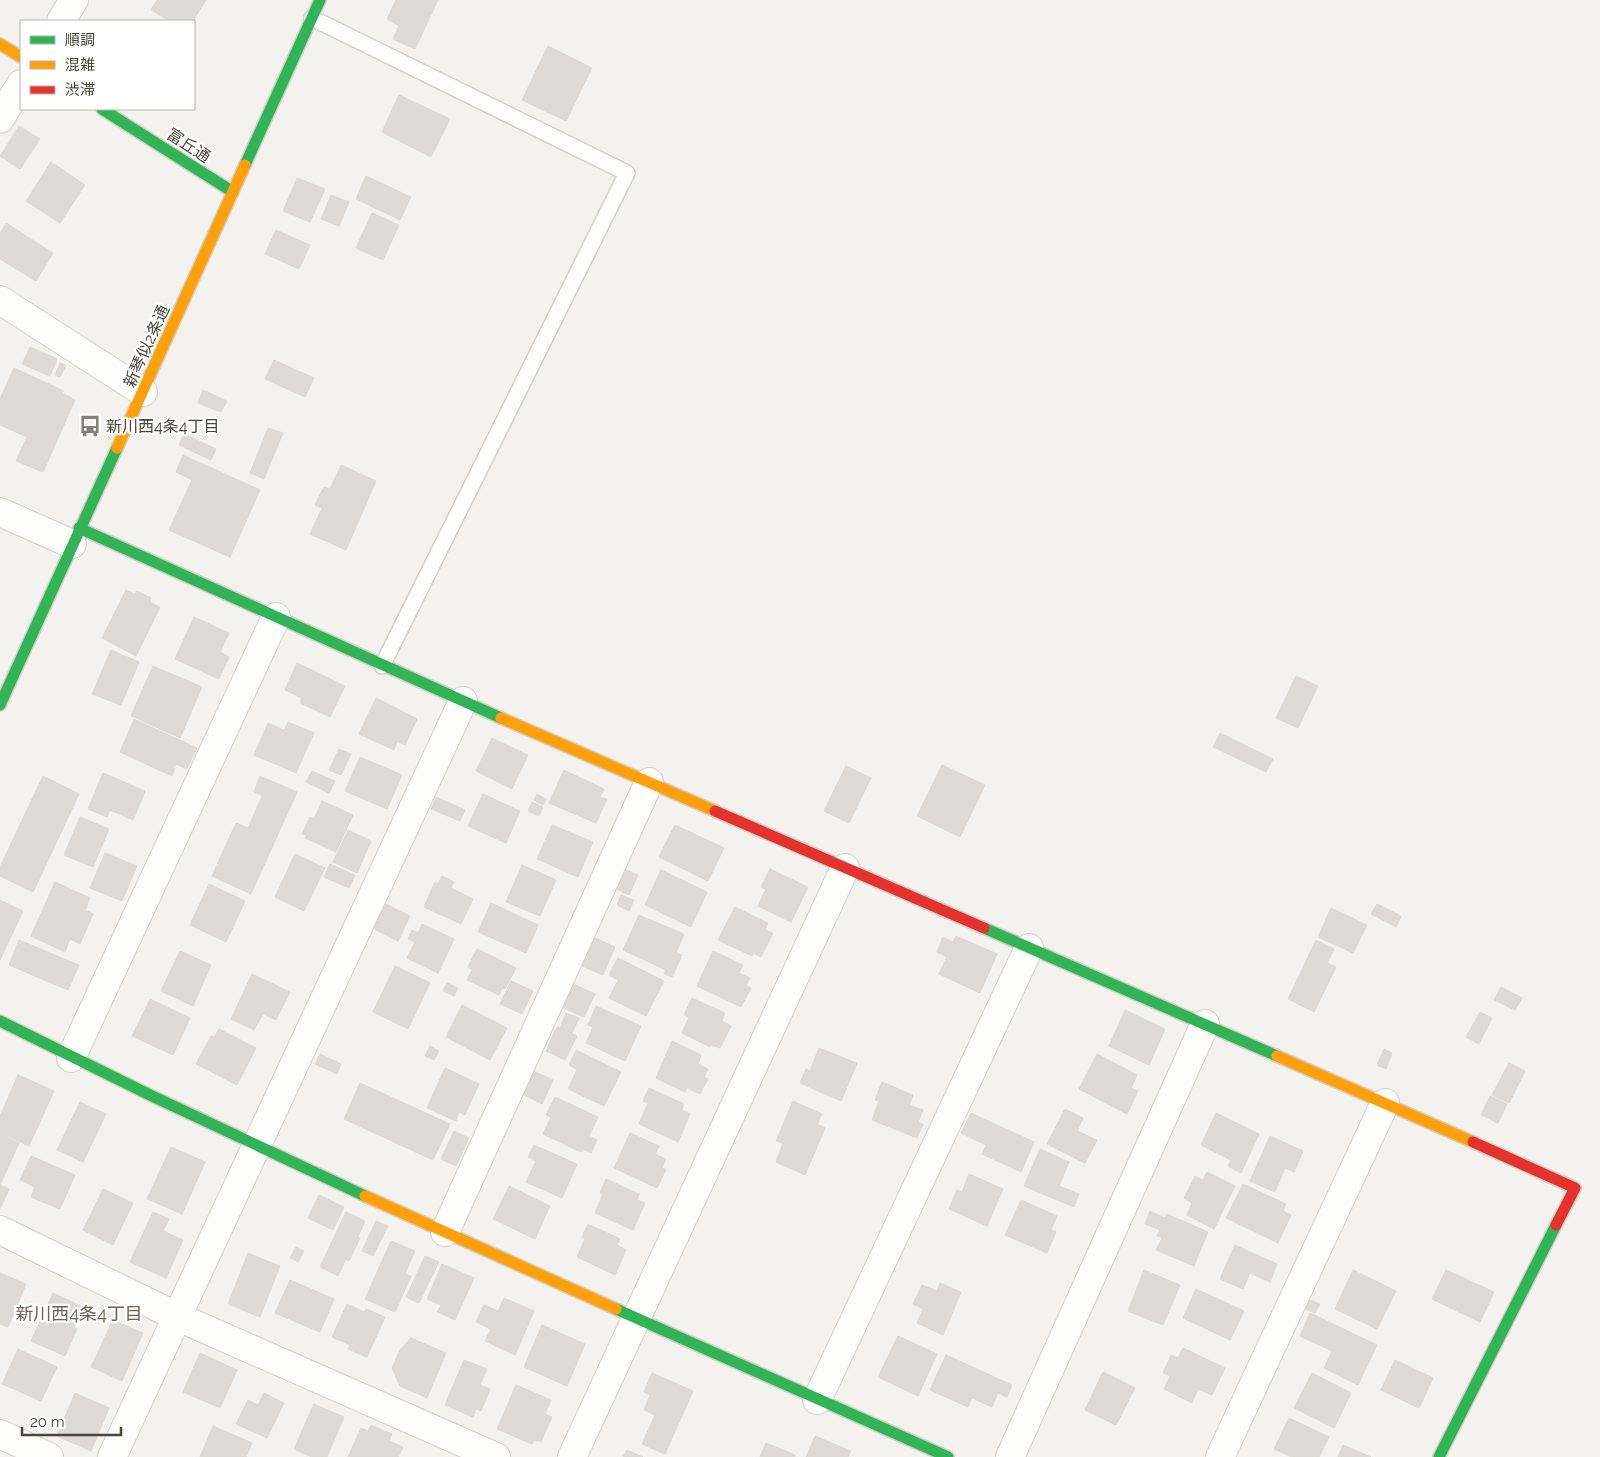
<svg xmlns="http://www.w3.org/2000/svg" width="1600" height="1457" viewBox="0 0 1600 1457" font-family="Raleway,'Noto Sans JP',sans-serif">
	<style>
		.building { fill: #dedbd6; stroke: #dcd9d4 }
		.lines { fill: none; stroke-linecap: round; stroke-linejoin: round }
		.lane-casing { stroke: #d2d0cb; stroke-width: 18 }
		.street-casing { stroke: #d2d0cb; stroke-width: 30 }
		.fast-casing { stroke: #d3cfc5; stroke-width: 14 }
		.slow-casing { stroke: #d3cfc5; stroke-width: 14 }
		.jam-casing { stroke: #d3cfc5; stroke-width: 14 }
		.lane { stroke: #fdfdfc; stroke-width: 15 }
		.street { stroke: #fdfdfc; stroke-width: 28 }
		.fast { stroke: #30b455; stroke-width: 11 }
		.slow { stroke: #ff9f0a; stroke-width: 11 }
		.jam { stroke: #e5322d; stroke-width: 11 }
		.labels { text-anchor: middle; stroke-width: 4.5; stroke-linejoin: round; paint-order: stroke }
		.street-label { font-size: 16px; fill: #4b4439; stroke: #fff }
		.poi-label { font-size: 16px; fill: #4b4439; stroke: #fff; text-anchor: start }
		.neighbourhood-label { font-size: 18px; fill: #6e6250; stroke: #fff }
	</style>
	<rect width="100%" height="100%" fill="#f4f2ee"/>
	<path class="building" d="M157 0H206L193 21H170L151 10Z
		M396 0H438L415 49 393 39 399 26 387 19Z
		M548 46 592 68 566 121 522 100Z
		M399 95 450 119 431 157 382 132Z
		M19 126 40 139 20 169 0 156Z
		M51 162 85 185 60 223 26 201Z
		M366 176 411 197 400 220 356 199Z
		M297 178 325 189 310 222 283 211Z
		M331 195 349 202 339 226 321 219Z
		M372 213 399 225 383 260 356 248Z
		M6 223 53 253 36 281 0 259V234Z
		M276 230 310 245 299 269 265 254Z
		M30 347 57 359 50 376 22 364Z
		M274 360 314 378 305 397 265 379Z
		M60 363 66 365 60 377 55 375Z
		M14 368 64 391 62 393 75 400 43 472 16 461 27 437 0 425V399Z
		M203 390 227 401 221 412 198 403Z
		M268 428 283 433 264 479 250 473Z
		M184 434 216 449 211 460 179 445Z
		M183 455 260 490 230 557 169 530 192 480 176 472Z
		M341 465 376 481 346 550 310 534 322 508 315 505 324 487 330 489Z
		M126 590 135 594 137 591 151 598 150 602 160 607 136 656 102 638Z
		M194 617 229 633 220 652 229 657 219 679 175 659Z
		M111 650 139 662 121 705 92 694Z
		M297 663 345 686 330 717 300 703 302 698 285 690Z
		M153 666 202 687 180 738 131 716Z
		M1296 676 1318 686 1298 728 1276 718Z
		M376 698 417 719 405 745 397 741 394 750 359 734Z
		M134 719 197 748 187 769 176 764 172 776 120 752Z
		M288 722 314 733 296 773 254 755 268 723 284 730Z
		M1220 733 1273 759 1266 772 1213 747Z
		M492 738 528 755 512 789 476 771Z
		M339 749 351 754 341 775 329 770Z
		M360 757 402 775 387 809 345 791Z
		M942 765 985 785 960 837 917 816Z
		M846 766 871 778 849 823 824 811Z
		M564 770 604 789 600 797 607 799 596 823 549 803Z
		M312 771 335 781 329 793 306 782Z
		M103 773 145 791 133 820 110 810 107 817 88 809Z
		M43 776 79 794 33 892 0 876V867Z
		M260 776 297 792 251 894 212 876 236 823 248 828 262 796 254 792Z
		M483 794 520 811 506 843 468 826Z
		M537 794 546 799 543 805 534 800Z
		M436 797 465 810 460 821 431 809Z
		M322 801 353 815 336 852 305 838 307 835 302 834 310 817 314 819Z
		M532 802 543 807 539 816 528 811Z
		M80 817 109 829 93 867 64 855Z
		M552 825 593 842 578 877 537 859Z
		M675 825 724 848 708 881 659 857Z
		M348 830 371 841 357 873 333 862Z
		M105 853 137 866 122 901 90 888Z
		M295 854 325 868 304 911 275 897Z
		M330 864 355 875 349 888 324 877Z
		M522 865 556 880 540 916 506 902Z
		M624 869 638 875 629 895 616 889Z
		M770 869 808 887 791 922 758 906 766 889 761 887Z
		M661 870 707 892 691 927 645 905Z
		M442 876 454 882 451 888 473 899 461 924 424 907 435 882 438 884Z
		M55 882 90 898 85 910 93 914 80 944 70 939 65 952 31 936Z
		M209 884 245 901 226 942 190 925Z
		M621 895 634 900 629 911 617 905Z
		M0 900 23 911 0 960Z
		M491 903 538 925 526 953 478 932Z
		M386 904 410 916 398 941 374 929Z
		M1377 904 1401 916 1396 927 1371 914Z
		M735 907 768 923 765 930 773 933 761 957 753 953 752 956 718 940Z
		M1331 908 1367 925 1353 953 1318 937Z
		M639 915 684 934 676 953 682 955 672 977 664 974 666 970 623 950Z
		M422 924 454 939 438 973 407 958 415 942 408 939 412 930 418 933Z
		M956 936 997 954 980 993 939 974 947 957 937 952 943 937 953 942Z
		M593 937 615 947 603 975 580 965Z
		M19 940 79 965 68 990 9 965Z
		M1316 940 1334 949 1327 963 1336 967 1314 1012 1288 999Z
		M477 949 516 968 505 989 502 988 499 995 467 980 472 970 468 967Z
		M180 951 211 965 193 1006 161 991Z
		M713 951 743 965 739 973 750 978 746 986 751 988 741 1007 697 986Z
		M618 958 664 981 646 1016 609 998 618 980 609 975Z
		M395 966 430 983 408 1029 373 1012Z
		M252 974 290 992 276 1020 263 1014 254 1030 231 1019Z
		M511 981 533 991 522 1014 500 1004Z
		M447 983 458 988 454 996 443 991Z
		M573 984 595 994 584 1017 562 1007Z
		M1501 987 1522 998 1515 1010 1494 1000Z
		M692 998 725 1013 722 1021 731 1026 720 1048 711 1045 710 1047 682 1033 689 1017 684 1015Z
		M150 999 190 1018 173 1055 132 1036Z
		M462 1005 507 1028 490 1060 446 1037Z
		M596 1006 641 1026 625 1061 586 1043 593 1027 588 1025Z
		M1125 1010 1165 1029 1149 1065 1109 1046Z
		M1480 1012 1492 1018 1479 1044 1466 1037Z
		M566 1013 579 1018 572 1033 560 1028Z
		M557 1027 577 1036 565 1060 546 1051Z
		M219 1029 256 1048 237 1085 196 1064 211 1036 214 1037Z
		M672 1041 701 1055 698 1064 708 1069 704 1077 708 1079 700 1094 687 1088 685 1092 656 1078Z
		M430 1046 439 1051 434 1060 425 1056Z
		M819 1048 857 1063 841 1101 800 1083 806 1069 810 1071Z
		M1384 1049 1392 1053 1386 1069 1377 1065Z
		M576 1050 621 1072 604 1106 568 1089 577 1070 569 1065Z
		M320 1054 341 1064 337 1074 315 1064Z
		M1097 1054 1137 1075 1131 1088 1138 1091 1127 1114 1079 1089Z
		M1509 1063 1525 1071 1509 1103 1492 1095Z
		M445 1068 479 1084 465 1115 459 1112 456 1121 427 1108Z
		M531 1070 553 1080 542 1104 520 1093Z
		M18 1075 54 1091 29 1146 0 1133V1116Z
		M882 1082 913 1095 909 1105 923 1110 918 1122 923 1124 917 1138 872 1120 879 1101 875 1100Z
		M360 1083 450 1124 433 1160 344 1119Z
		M649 1088 684 1104 682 1110 690 1114 678 1142 639 1124 648 1103 643 1101Z
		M1490 1096 1507 1104 1498 1123 1481 1115Z
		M555 1097 598 1117 589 1136 597 1140 591 1153 583 1149 581 1152 543 1134 551 1117 546 1115Z
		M793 1101 822 1114 817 1124 825 1128 805 1175 776 1162 783 1143 776 1141Z
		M80 1102 106 1114 83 1162 57 1150Z
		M1065 1109 1083 1118 1077 1131 1097 1140 1085 1163 1047 1144Z
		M971 1113 1034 1142 1021 1172 982 1154 986 1145 961 1133Z
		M1216 1113 1259 1134 1241 1173 1228 1166 1231 1160 1201 1145Z
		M454 1131 469 1138 456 1166 441 1159Z
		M630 1133 659 1146 655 1154 666 1159 662 1168 666 1169 657 1188 614 1168Z
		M0 1134 19 1143 0 1185 9 1189 0 1209Z
		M1270 1136 1303 1151 1294 1172 1285 1168 1275 1192 1250 1181Z
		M534 1145 577 1164 562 1198 526 1182 536 1161 528 1157Z
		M171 1147 205 1162 182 1214 147 1199Z
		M1040 1149 1069 1162 1059 1186 1079 1194 1074 1207 1024 1186Z
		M31 1156 75 1175 60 1209 31 1197 35 1187 20 1180Z
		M1207 1172 1235 1186 1214 1229 1187 1215 1192 1203 1184 1198 1195 1176 1203 1180Z
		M969 1174 1003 1189 987 1226 949 1209 957 1190 962 1192Z
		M606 1179 639 1194 637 1200 645 1203 633 1230 595 1213 603 1194 600 1193Z
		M1243 1184 1286 1204 1283 1211 1291 1215 1278 1243 1226 1218Z
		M509 1186 550 1206 535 1239 493 1219Z
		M103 1189 133 1203 113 1245 83 1230Z
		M319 1195 344 1207 333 1230 308 1218Z
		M1021 1200 1057 1216 1051 1230 1056 1232 1047 1253 1005 1235Z
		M1150 1211 1165 1218 1167 1214 1208 1232 1194 1266 1156 1250 1162 1238 1157 1236 1160 1230 1145 1224Z
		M153 1212 169 1219 163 1231 183 1240 166 1278 130 1262Z
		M346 1212 365 1221 358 1237 360 1238 349 1261 346 1259 338 1276 320 1267Z
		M376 1221 388 1226 373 1256 362 1251Z
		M588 1224 620 1239 617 1245 626 1250 615 1275 577 1257 585 1239 582 1237Z
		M391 1241 415 1251 405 1274 411 1276 395 1312 365 1299Z
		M1235 1245 1277 1264 1270 1282 1250 1273 1243 1289 1220 1279Z
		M296 1247 304 1251 298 1262 290 1258Z
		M248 1253 280 1266 260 1317 228 1304Z
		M425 1256 439 1262 419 1303 406 1297Z
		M442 1264 474 1278 455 1320 437 1312 441 1305 427 1299Z
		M1144 1270 1180 1285 1163 1325 1128 1311Z
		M1353 1270 1396 1291 1377 1329 1335 1309Z
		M1446 1270 1494 1292 1480 1322 1432 1299Z
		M0 1273 26 1284 8 1327 0 1324Z
		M290 1280 334 1299 320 1332 275 1313Z
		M940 1283 961 1292 943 1335 917 1323 923 1309 913 1304 922 1285 937 1291Z
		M1196 1289 1244 1311 1230 1340 1183 1318Z
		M53 1293 83 1307 74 1327 77 1329 65 1356 31 1341Z
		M504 1298 534 1311 515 1355 485 1341 491 1329 476 1322 484 1305 498 1311Z
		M1305 1298 1320 1304 1315 1313 1301 1307Z
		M347 1304 364 1312 366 1309 385 1317 367 1357 348 1349 350 1345 332 1337Z
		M1310 1313 1377 1345 1358 1385 1324 1368 1332 1351 1300 1336Z
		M113 1320 143 1333 122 1381 91 1367Z
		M542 1325 585 1344 567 1386 524 1367Z
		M898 1336 937 1354 918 1396 878 1377Z
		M411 1338 446 1353 427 1398 400 1386 392 1368 400 1350Z
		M1183 1348 1225 1368 1212 1395 1198 1389 1192 1403 1164 1389 1170 1376 1163 1373 1171 1355 1178 1358Z
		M18 1349 57 1367 41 1401 2 1384Z
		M200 1353 237 1370 220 1408 183 1392Z
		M946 1355 1012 1385 1007 1397 998 1393 992 1407 972 1398 968 1407 930 1390Z
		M464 1360 487 1369 480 1385 490 1389 481 1411 476 1409 473 1417 445 1405Z
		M1395 1360 1433 1378 1419 1408 1381 1390Z
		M1103 1372 1135 1388 1116 1425 1085 1410Z
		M652 1373 693 1391 665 1454 642 1444 655 1415 644 1410 650 1395 644 1392Z
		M1312 1373 1351 1393 1334 1428 1294 1408Z
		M516 1385 551 1400 545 1414 552 1417 541 1442 534 1440 532 1444 497 1429Z
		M75 1393 109 1408 91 1451 57 1436Z
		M264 1393 284 1403 267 1438 236 1424 248 1400 258 1405Z
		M314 1404 344 1417 327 1457H312L294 1449Z
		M1289 1418 1329 1437 1319 1457H1292L1274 1449Z
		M371 1425 392 1434 389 1441 403 1447 398 1457H348L361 1428 368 1431Z
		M213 1426 252 1443 246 1457H200Z
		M815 1436 851 1451 848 1457H806Z
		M766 1443 795 1455V1457H760Z
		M1343 1445 1371 1457H1338Z
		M627 1450 643 1457H623Z"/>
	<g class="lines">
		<g class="lane-casing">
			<path id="lane" d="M312 18 627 173 382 666"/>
		</g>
		<g class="street-casing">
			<path id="street" d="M61 21 74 0
				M0 119 21 84
				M0 300 143 392
				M0 512 72 544
				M71 1058 276 617
				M0 1230 178 1317 496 1457
				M445 1232 649 782
				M817 1400 1029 948
				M0 1434 49 1457
				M112 1457 463 701
				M572 1457 845 868
				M1010 1457 1205 1024
				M1220 1457 1385 1103"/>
		</g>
		<g class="fast-casing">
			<path id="fast" d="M102 109 233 192
				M245 165 320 0
				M79 528 501 718
				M0 705 117 448
				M984 928 1277 1056
				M0 1021 150 1095 365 1196
				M616 1309 948 1457
				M1439 1457 1556 1225"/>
		</g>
		<g class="slow-casing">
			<path id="slow" d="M0 44 21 57
				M117 448 245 165
				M501 718 715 811
				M1277 1056 1473 1142
				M365 1196 616 1309"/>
		</g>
		<g class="jam-casing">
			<path id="jam" d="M715 811 984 928
				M1473 1142 1575 1188 1556 1225"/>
		</g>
		<use href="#lane" class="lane"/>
		<use href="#street" class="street"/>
		<use href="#fast" class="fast"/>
		<use href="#slow" class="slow"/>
		<use href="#jam" class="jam"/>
	</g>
	<defs>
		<g id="bus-bare" transform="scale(1.725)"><path d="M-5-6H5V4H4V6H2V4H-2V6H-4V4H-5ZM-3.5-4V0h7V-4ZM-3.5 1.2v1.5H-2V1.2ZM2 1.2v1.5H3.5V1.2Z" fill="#868178" stroke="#fff" stroke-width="2.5" paint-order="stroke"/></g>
	</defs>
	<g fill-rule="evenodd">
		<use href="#bus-bare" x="90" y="426"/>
	</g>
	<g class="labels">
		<g class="street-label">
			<text transform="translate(189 145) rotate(33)" y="6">富丘通</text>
			<text transform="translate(146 346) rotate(-66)" y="6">新琴似2条通</text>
		</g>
		<g class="poi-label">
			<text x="106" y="432">新川西4条4丁目</text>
		</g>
		<g class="neighbourhood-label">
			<text x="79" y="1320">新川西4条4丁目</text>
		</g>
	</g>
	<rect x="20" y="20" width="175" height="90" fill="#ffffff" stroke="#b7b4b0"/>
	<rect x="30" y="36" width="25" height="8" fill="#30b455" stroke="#b7b4b0"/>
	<text x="65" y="45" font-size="15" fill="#4b4439">順調</text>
	<rect x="30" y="61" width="25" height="8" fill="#ff9f0a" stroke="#b7b4b0"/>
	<text x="65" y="70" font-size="15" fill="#4b4439">混雑</text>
	<rect x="30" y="86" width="25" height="8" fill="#e5322d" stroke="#b7b4b0"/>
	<text x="65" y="95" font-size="15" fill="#4b4439">渋滞</text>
	<path d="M22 1427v8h99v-8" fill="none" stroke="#4b4439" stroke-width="2.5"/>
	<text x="30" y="1427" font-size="15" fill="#4b4439" stroke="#ffffff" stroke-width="4" paint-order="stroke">20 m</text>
</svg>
